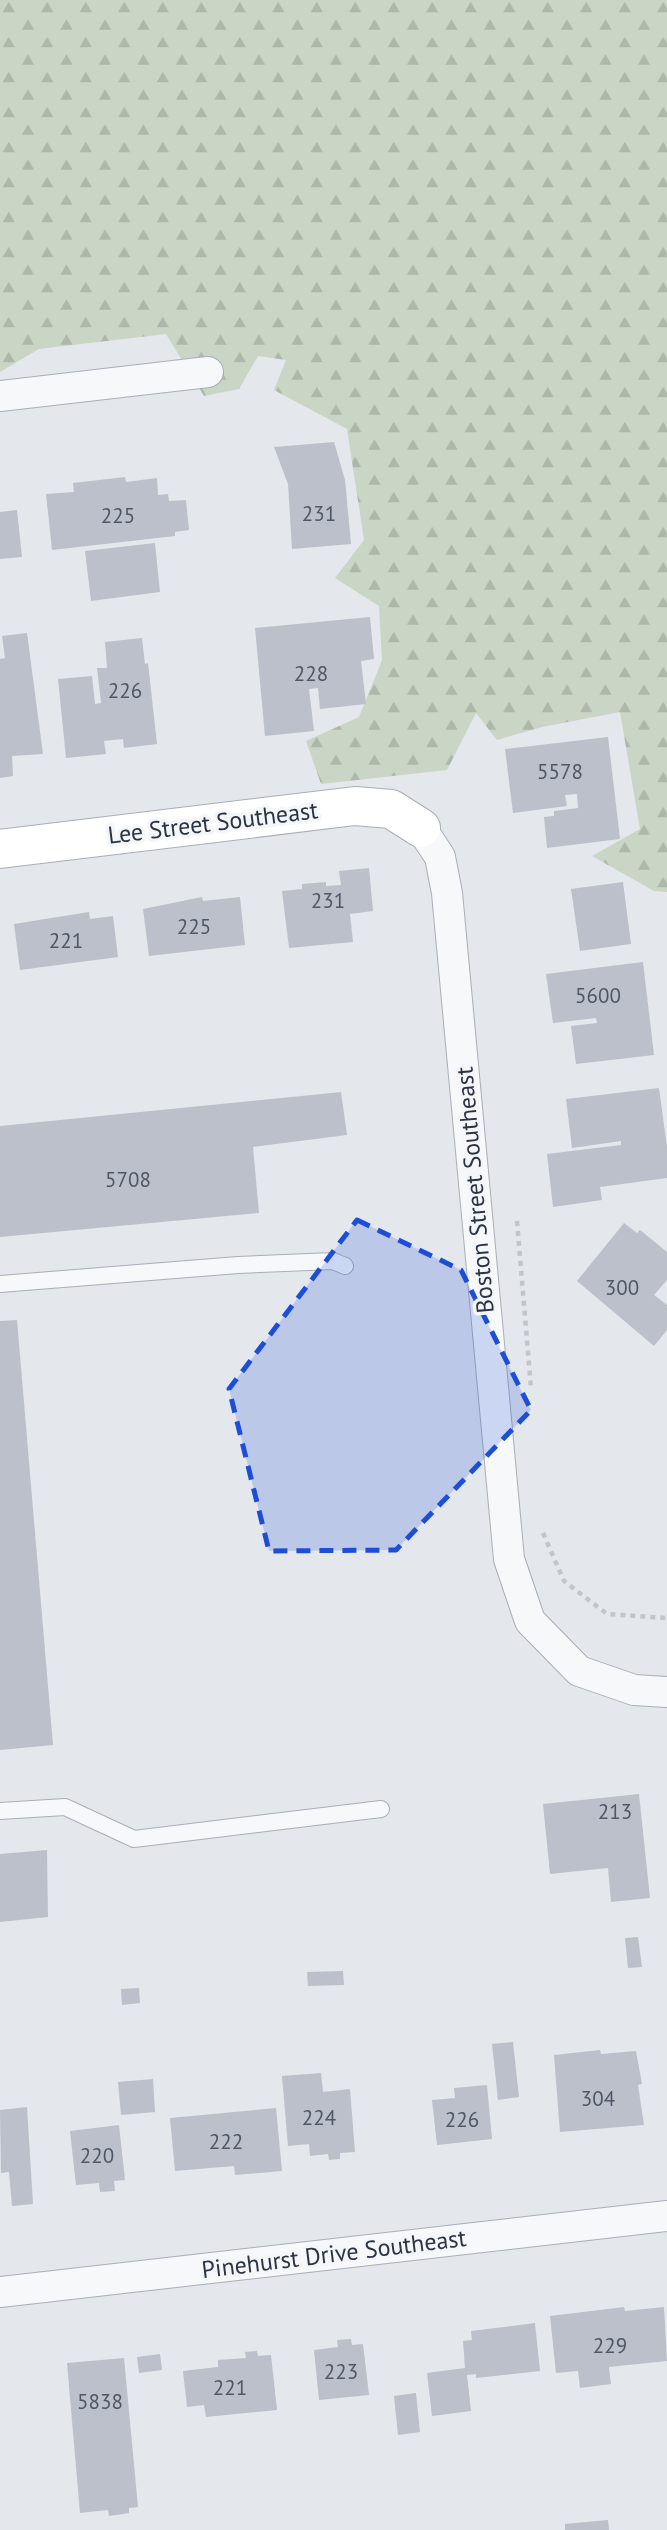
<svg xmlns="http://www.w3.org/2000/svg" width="667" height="2530" viewBox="0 0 667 2530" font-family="'PT Sans',sans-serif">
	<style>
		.forest { fill: url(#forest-firs) }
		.building { fill: #bbc0ca }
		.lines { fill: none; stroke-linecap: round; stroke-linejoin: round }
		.lane-casing { stroke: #a9aeb7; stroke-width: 18 }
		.street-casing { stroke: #a9aeb7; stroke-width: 32 }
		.secondary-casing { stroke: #a9aeb7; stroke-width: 40 }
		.path { stroke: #c2c5cb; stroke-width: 4.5; stroke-dasharray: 5 5; stroke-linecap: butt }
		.lane { stroke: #f7f8fa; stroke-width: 16 }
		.street { stroke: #f7f8fa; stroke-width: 30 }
		.secondary { stroke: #fff; stroke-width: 38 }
		.marked { fill: #1d4ed8; fill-opacity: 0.2; stroke: #1d4ed8; stroke-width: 5; stroke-dasharray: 14 9; stroke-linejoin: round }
		.labels { text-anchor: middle; stroke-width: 7; stroke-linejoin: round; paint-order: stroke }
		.number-label { font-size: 21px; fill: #4f5766 }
		.street-label { font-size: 24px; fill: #2b3445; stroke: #f4f6f9 }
	</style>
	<defs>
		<pattern id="forest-firs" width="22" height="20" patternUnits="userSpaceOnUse" patternTransform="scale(1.75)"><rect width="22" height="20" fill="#c9d6c5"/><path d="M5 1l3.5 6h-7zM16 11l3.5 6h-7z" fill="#adb8ab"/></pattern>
	</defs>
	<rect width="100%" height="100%" fill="#e4e7ec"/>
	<path class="forest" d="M0 0H667V892L654 891 592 856 640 829 620 712 542 727 497 740 476 713 447 770 321 784 306 741 359 717 382 660 379 606 335 578 364 540 347 429 274 390 286 360 258 356 239 389 204 396 166 334 39 349 0 372Z"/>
	<path class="building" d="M334 442 345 480 351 544 292 549 288 484 274 447Z
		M125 477 126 482 157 478 158 495 168 494 169 501 186 500 189 530 175 532V536L52 550 46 494 74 492 73 483Z
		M17 510 22 557 0 559V512Z
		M155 543 160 592 91 601 85 551Z
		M370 617 374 659 361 661 366 704 320 709 318 688 309 689 314 731 265 736 255 628Z
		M27 633 43 754 12 756 13 776 0 778V659L5 658 2 636Z
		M142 638 145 664 148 663 157 744 124 748 123 739 104 741 106 754 66 758 58 679 92 676 95 704 101 703 97 668H107L105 642Z
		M608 737 620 839 547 848 544 817 554 816V811L578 808 577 794 565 795 567 806 513 813 505 749Z
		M369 868 373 911 350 914 353 942 289 948 282 891 302 889V884L326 882V886L341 885 339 871Z
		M623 882 631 944 580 951 571 889Z
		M202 897 203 901 240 897 245 945 149 956 143 909Z
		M89 912 90 919 113 916 118 957 20 970 14 924Z
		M643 962 654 1055 576 1064 571 1026 597 1023 596 1018 553 1023 546 974Z
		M659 1088 667 1147V1178L600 1187 602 1200 553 1207 547 1154 621 1145V1141L572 1148 566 1099Z
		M341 1092 347 1135 253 1147 259 1213 0 1237V1126Z
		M624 1223 637 1233 640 1230 667 1252V1280L654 1295 667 1305V1330L654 1346 577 1281Z
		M17 1320 53 1745 0 1750V1321Z
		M639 1794 650 1898 611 1902 608 1868 550 1874 543 1804Z
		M47 1850 48 1917 0 1922V1854Z
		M638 1937 642 1967 628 1968 625 1938Z
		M343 1971 344 1985 308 1986 307 1972Z
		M139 1988 140 2003 122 2005 121 1989Z
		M513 2042 519 2097 498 2100 492 2044Z
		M600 2050 601 2054 636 2051 642 2084 638 2085 644 2125 560 2132 554 2055Z
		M321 2073 323 2092 350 2089 355 2152 340 2153V2159L329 2160 328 2154 310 2156 309 2144 288 2146 282 2076Z
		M153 2079 155 2112 121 2115 118 2082Z
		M487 2085 492 2139 437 2145 432 2100 455 2098 454 2088Z
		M27 2107 33 2204 12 2206 9 2172 1 2173 0 2110Z
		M276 2108 282 2171 235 2175 234 2166 175 2171 170 2118Z
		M119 2125 125 2180 114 2181 115 2191 100 2192 99 2183 76 2185 70 2131Z
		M624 2307 625 2311 664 2307 667 2361 609 2367 611 2384 580 2388 578 2371 556 2373 550 2316Z
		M535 2323 540 2371 476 2378V2374L467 2375 471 2411 432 2416 427 2373 465 2368 463 2341 472 2340 471 2331Z
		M351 2339 352 2345 363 2344 369 2395 319 2400 314 2350 338 2347 337 2340Z
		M257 2351 258 2356 271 2355 277 2410 206 2417 204 2405 187 2407 183 2371 218 2367V2360L246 2358 245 2352Z
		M160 2354 162 2370 139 2373 137 2357Z
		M124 2358 138 2507 129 2508V2513L109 2516 108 2510 80 2513 67 2363Z
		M416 2393 420 2432 398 2435 394 2396Z
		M608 2520 609 2530H565V2524Z"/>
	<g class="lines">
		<g class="lane-casing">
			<path id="lane" d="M0 1284 238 1265 333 1261 345 1266
				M0 1811 65 1807 134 1839 381 1809"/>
		</g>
		<g class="street-casing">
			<path id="street" d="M0 396 208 372
				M421 828 440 857 447 893 509 1559 530 1621 579 1671 634 1690 667 1692
				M0 2292 667 2216"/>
		</g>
		<g class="secondary-casing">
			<path id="secondary" d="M0 849 355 806 391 809 421 828"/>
		</g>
		<path class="path" d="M517 1221 531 1388
			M543 1533 564 1581 607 1614 667 1618"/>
		<use href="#lane" class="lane"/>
		<use href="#street" class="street"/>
		<use href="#secondary" class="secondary"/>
	</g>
	<path class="marked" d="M357 1220 461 1270 531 1410 396 1550 269 1551 229 1389Z"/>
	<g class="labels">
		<g class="number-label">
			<text x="319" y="521">231</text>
			<text x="118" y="523">225</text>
			<text x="311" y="681">228</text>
			<text x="125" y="698">226</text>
			<text x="560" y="779">5578</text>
			<text x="328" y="908">231</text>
			<text x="194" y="934">225</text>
			<text x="66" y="948">221</text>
			<text x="598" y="1003">5600</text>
			<text x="128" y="1187">5708</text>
			<text x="622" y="1295">300</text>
			<text x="615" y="1819">213</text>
			<text x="598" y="2106">304</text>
			<text x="319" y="2125">224</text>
			<text x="462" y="2127">226</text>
			<text x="226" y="2149">222</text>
			<text x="97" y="2163">220</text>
			<text x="610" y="2353">229</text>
			<text x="341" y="2379">223</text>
			<text x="230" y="2395">221</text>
			<text x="100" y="2409">5838</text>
		</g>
		<g class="street-label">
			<text transform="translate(213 823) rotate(-7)" y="8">Lee Street Southeast</text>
			<text transform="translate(475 1190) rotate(-95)" y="8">Boston Street Southeast</text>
			<text transform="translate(334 2254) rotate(-7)" y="8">Pinehurst Drive Southeast</text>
		</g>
	</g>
</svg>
